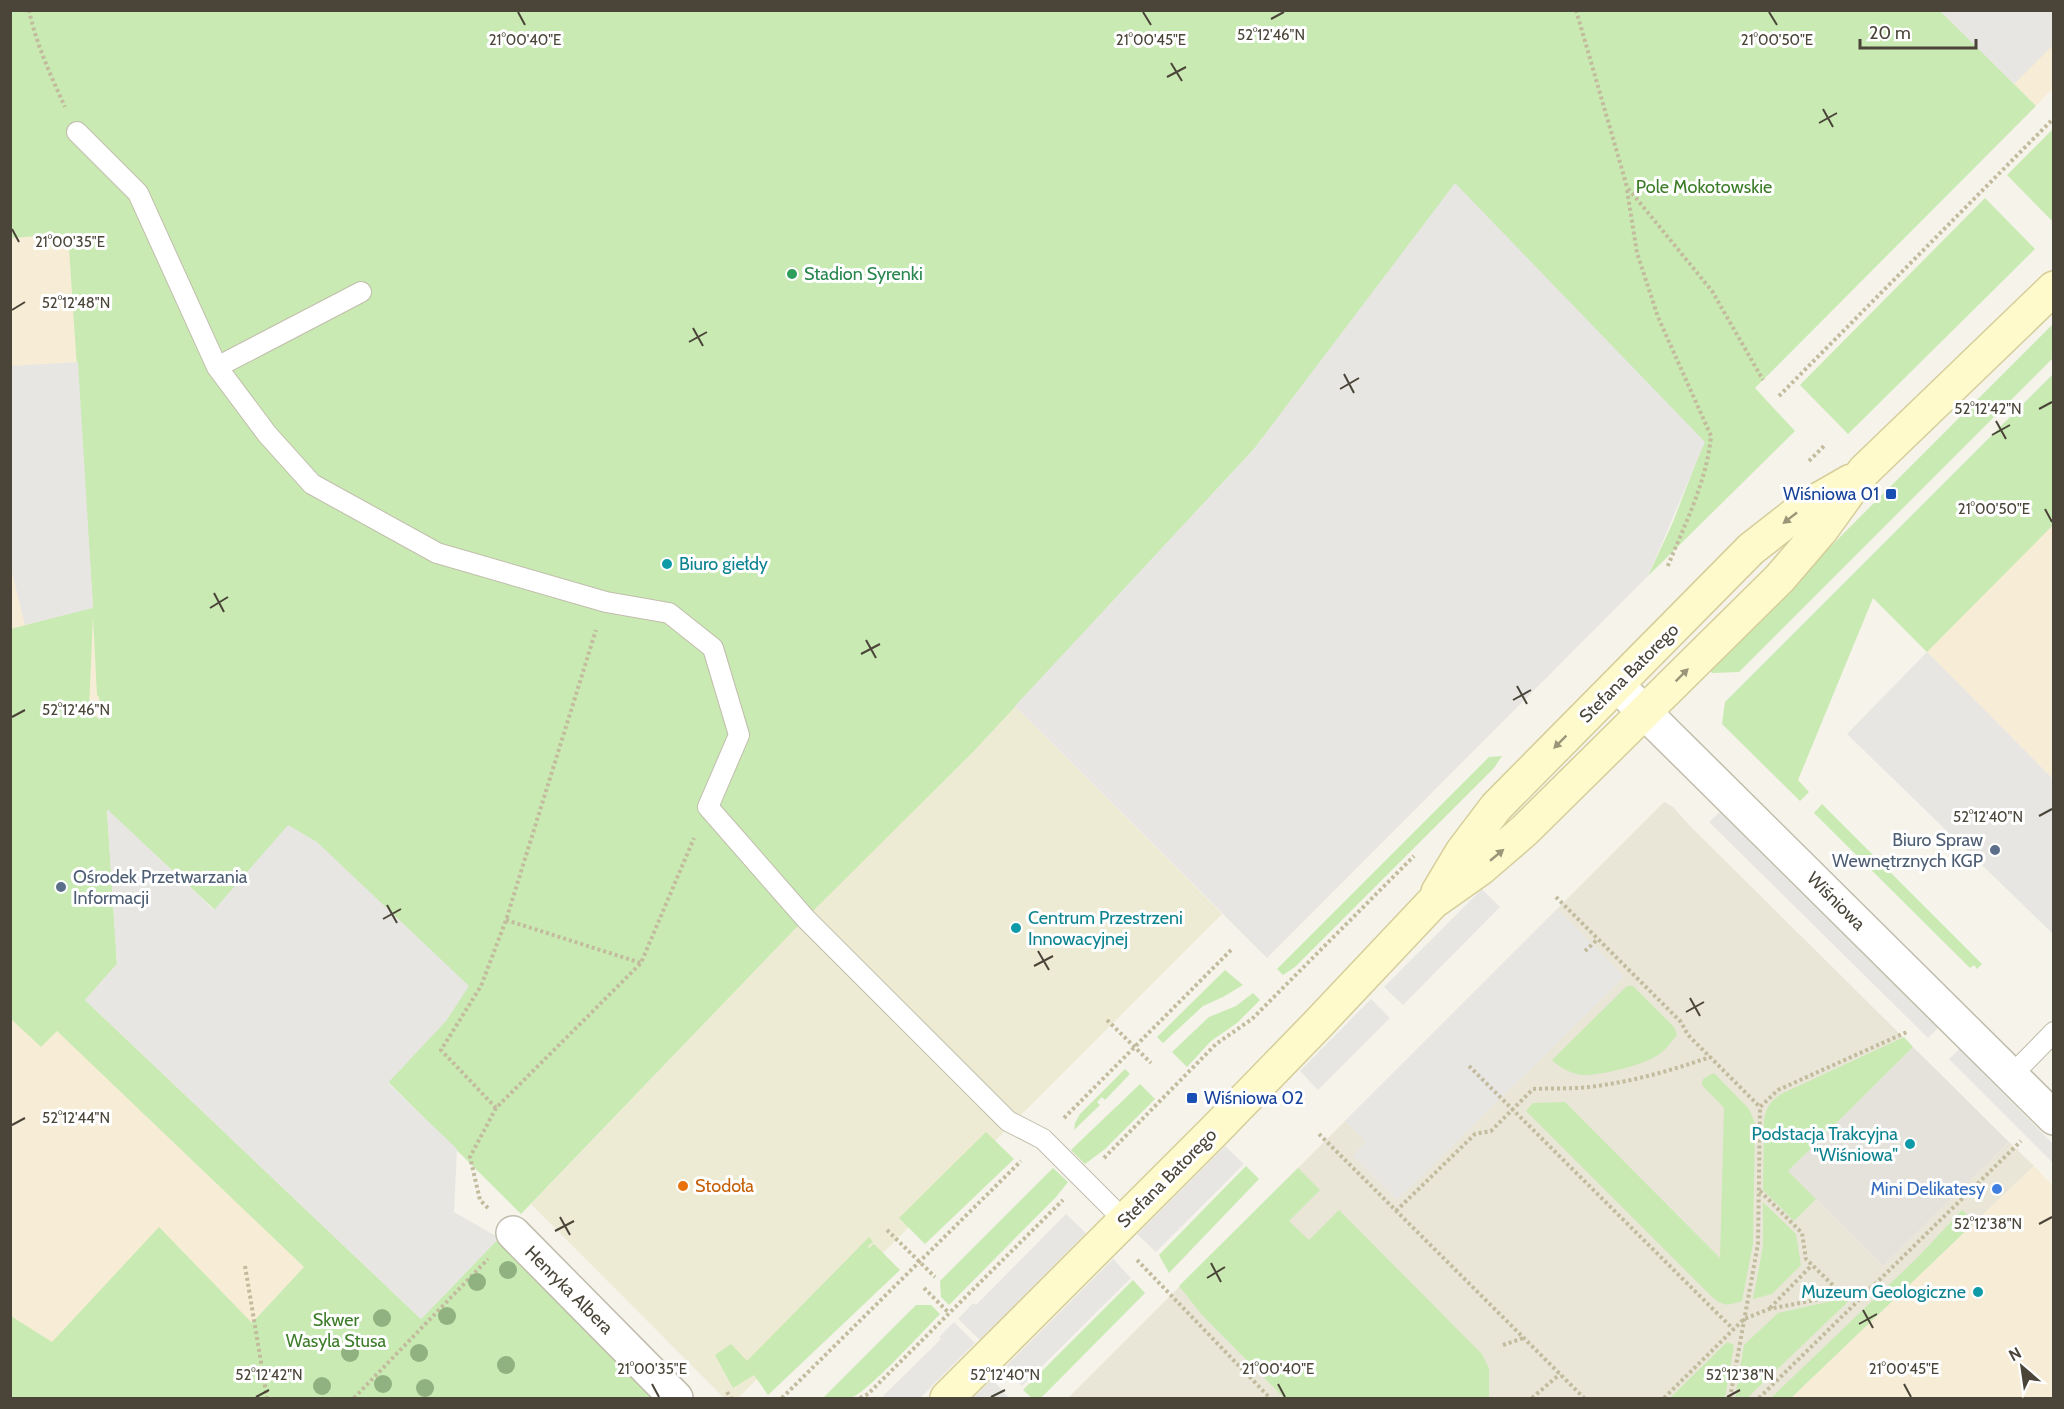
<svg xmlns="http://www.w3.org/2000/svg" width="2064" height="1409" viewBox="0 0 2064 1409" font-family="Cabin,sans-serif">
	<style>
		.residential { fill: #e9e6d8 }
		.commercial { fill: #f7edd6 }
		.industrial { fill: #e5e2dc }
		.education { fill: #eeebd4 }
		.green { fill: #c9eab3; fill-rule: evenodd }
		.parking { fill: #e7e6e2 }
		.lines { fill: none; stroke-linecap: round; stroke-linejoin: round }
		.lane-casing { stroke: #c1bdac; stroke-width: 22 }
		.street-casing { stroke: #c1bdac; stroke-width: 36 }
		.secondary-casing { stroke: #d6ce9a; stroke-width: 36 }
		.path { stroke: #c3bb9d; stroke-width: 4; stroke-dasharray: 3 3; stroke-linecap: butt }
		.lane { stroke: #fff; stroke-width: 20 }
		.street { stroke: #fff; stroke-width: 33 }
		.secondary { stroke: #fffacb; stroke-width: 33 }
		.tree { fill: #90b280 }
		.oneway { fill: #9b967a }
		.ticks { fill: none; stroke: #4a4538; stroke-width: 2 }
		.leisure-dot { fill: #2e9e5b; stroke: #fff; stroke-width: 2 }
		.transit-dot { fill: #1a4fb4; stroke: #fff; stroke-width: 2 }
		.culture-dot { fill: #0f9aa8; stroke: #fff; stroke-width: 2 }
		.service-dot { fill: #5c6f8a; stroke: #fff; stroke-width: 2 }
		.food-dot { fill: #e8710a; stroke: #fff; stroke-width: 2 }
		.shop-dot { fill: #3f7fe0; stroke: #fff; stroke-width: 2 }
		.labels { text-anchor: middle; stroke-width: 6; stroke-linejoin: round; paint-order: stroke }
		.park-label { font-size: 18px; fill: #3d7d29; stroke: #fff }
		.leisure-label { font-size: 18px; fill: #27864d; stroke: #fff; text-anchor: start }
		.transit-label { font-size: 18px; fill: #164399; stroke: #fff; text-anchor: end }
		.culture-label { font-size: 18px; fill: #0d838f; stroke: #fff; text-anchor: start }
		.street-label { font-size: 18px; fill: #4a4538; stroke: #fff }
		.service-label { font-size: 18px; fill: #4e5e75; stroke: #fff; text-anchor: end }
		.food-label { font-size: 18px; fill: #c56008; stroke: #fff; text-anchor: start }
		.shop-label { font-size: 18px; fill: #366cbe; stroke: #fff; text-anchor: end }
		.ticks-label { font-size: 15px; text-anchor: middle; fill: #4a4538; stroke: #fff; stroke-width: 6; stroke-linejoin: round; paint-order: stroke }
	</style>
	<rect width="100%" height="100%" fill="#f5f3ea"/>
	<path class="residential" d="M1664 802 1673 807 1689 825 1913 1047 1788 1171 1883 1266 2009 1142 2034 1166 1791 1398H1068Z"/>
	<path class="commercial" d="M1940 11H2053V88L2036 106Z
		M68 233 78 362 117 964 85 1000 334 1235 252 1323 11 1398 10 238Z
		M2053 406V779L1873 598Z
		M2034 1166 2053 1186V1398H1791Z"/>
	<path class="industrial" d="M1913 1047 2009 1142 1883 1266 1788 1171Z"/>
	<path class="education" d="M1015 706 1222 914 738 1398H724L531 1204 793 931 973 752Z"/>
	<path class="green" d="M1940 10 2036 106 1755 388 1795 431 1648 576 1673 522 1704 442 1455 184 1254 449 973 752 793 931 521 1214 215 910 107 810 117 964 85 1000 421 1319 499 1238 660 1398H11V1316L52 1342 159 1227 252 1323 304 1267 57 1031 41 1047 11 1019V629L93 607 68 234 11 238 10 11ZM93 616 97 695 99 697 100 720 89 710Z
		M2053 129V222L2007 175Z
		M1985 198 2035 249 1848 434 1800 385Z
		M2053 324V358L1739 672 1712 673 1709 668Z
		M2053 374V525L1927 652 1873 598 1798 780 1809 792 1800 801 1722 724 1725 702Z
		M1502 756 1494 768 1295 967 1283 975 1277 969 1489 757Z
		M1822 804 1982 964 1977 969 1974 965 1970 968 1814 813Z
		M1225 970 1243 985 1223 997 1203 1006 1163 1043 1157 1037Z
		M1627 986H1633L1674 1027 1677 1035C1671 1043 1665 1050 1658 1055 1644 1065 1602 1075 1585 1075 1573 1075 1560 1068 1552 1060Z
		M1253 993 1260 1000 1237 1023 1211 1041 1187 1067 1172 1052 1209 1017 1236 1006Z
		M1904 1037 1913 1047 1788 1171 1816 1199 1794 1221 1763 1190 1764 1120C1766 1108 1770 1101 1781 1094Z
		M1125 1069 1130 1074 1105 1100 1102 1097 1097 1102 1100 1105 1074 1130 1075 1123 1080 1114Z
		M1714 1073 1749 1109 1755 1123 1753 1244 1742 1301C1727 1306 1724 1307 1711 1296L1526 1111 1533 1103 1565 1102 1720 1258 1724 1108 1702 1085 1703 1079Z
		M1140 1084 1155 1099 1105 1149 1085 1164 1071 1150Z
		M986 1132 1014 1159 925 1244 899 1218Z
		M1246 1166 1259 1179 1169 1273 1159 1255Z
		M1053 1168 1068 1182 1056 1197 949 1305 941 1297 940 1281Z
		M1298 1168 1320 1190 1289 1221 1309 1240 1339 1210 1482 1354 1489 1368V1398H1284L1202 1315 1179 1286Z
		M1763 1202 1796 1234 1801 1265 1772 1294 1753 1299 1763 1246Z
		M1962 1210 1975 1222 1791 1398H1771L1918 1257Z
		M869 1237 873 1242 868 1246 869 1248 874 1244 900 1270 768 1395 754 1375 733 1388 715 1355 731 1344 747 1361Z
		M1133 1280 1145 1293 1041 1398H1032L1023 1390Z
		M1854 1296 1747 1398H1735L1744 1345 1778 1313Z
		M916 1305H931L940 1314C924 1330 868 1392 851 1398 843 1401 831 1399 823 1398Z
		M1727 1342 1734 1345 1725 1398H1670Z"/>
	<path class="parking" d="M1940 11H2053V45L2014 84Z
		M1455 183 1705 442 1648 576 1267 958 1015 706 1254 449Z
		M78 362 93 608 25 625 10 564 11 366Z
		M1927 652 2053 779V934L1847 734Z
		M107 809 214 910 288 825 317 842 469 986 446 1021 388 1083 457 1149 454 1212 499 1238 421 1319 85 1000 117 964Z
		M1720 812 1938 1028 1928 1038 1709 822Z
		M1482 889 1500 907 1403 1005 1384 987Z
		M1558 909 1624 977 1397 1200 1353 1156 1366 1142 1345 1121Z
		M1371 999 1390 1018 1318 1090 1300 1071Z
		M1959 1049 2053 1144V1163L1949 1059Z
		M1225 1146 1244 1164 1156 1252 1137 1234Z
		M1066 1214 1086 1233 980 1340 958 1319 973 1303 976 1305Z
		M1113 1259 1131 1278 1022 1386 1004 1368Z
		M954 1322 975 1343 920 1398H881L941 1339 939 1337Z
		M992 1379 1009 1398H973Z"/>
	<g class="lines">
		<g class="lane-casing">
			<path id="lane" d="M77 132 138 193 217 367 267 434 312 484 437 553 606 602 669 613 713 648 739 735 708 807 806 919 1008 1121 1043 1139 1124 1220
				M217 367 361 292
				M2011 1076 2054 1032"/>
		</g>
		<g class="street-casing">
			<path id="street" d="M1617 685 2054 1118
				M513 1233 676 1398"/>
		</g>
		<g class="secondary-casing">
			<path id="secondary" d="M1438 892 1462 852 1496 807 1751 549 1802 509 1851 481
				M947 1398 1215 1130 1316 1026 1433 902 1481 868 1525 830 1780 578 1822 529 1864 471 2054 288"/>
		</g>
		<path class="path" d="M29 10C36 44 51 76 65 107
			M1576 10 1627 187 1712 291 1763 380
			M1627 190 1637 253 1658 317 1711 436C1707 481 1684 526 1667 568
			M1779 396 2054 118
			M1809 461 1826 444
			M1556 897 1681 1022 1688 1035 1760 1107
			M506 920 641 963
			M1585 951 1598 939
			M1107 1020 1151 1063
			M1469 1066 1733 1329
			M496 1108 441 1050 481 986 506 920 596 630
			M1064 1118 1231 950
			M1319 1134 1584 1398
			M1104 1158 1216 1044 1252 1019 1414 856
			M1760 1191 1802 1233 1806 1259 1842 1294
			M488 1208 480 1200 470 1157 496 1108 641 963 694 838
			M1396 1211 1475 1134 1491 1131 1533 1089C1552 1088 1571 1089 1589 1087 1631 1082 1670 1071 1710 1057
			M887 1230 935 1277
			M1137 1260 1270 1398
			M245 1266 267 1398
			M924 1288 949 1313
			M1770 1308 1812 1265
			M1503 1345 1523 1338
			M727 1392 731 1398
			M354 1398 488 1259
			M782 1398 1021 1161
			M860 1398 868 1394 1063 1200
			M1532 1398 1560 1374
			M1664 1398 1744 1319 1769 1309 1872 1289
			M1730 1398 1758 1244 1760 1107 1778 1090 1909 1031
			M1759 1398 2021 1141"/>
		<use href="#lane" class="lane"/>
		<use href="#street" class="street"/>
		<use href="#secondary" class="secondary"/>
	</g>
	<g class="tree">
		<circle cx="508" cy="1270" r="9"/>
		<circle cx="477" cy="1282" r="9"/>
		<circle cx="447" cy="1316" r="9"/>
		<circle cx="382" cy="1318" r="9"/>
		<circle cx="350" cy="1353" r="9"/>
		<circle cx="419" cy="1353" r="9"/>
		<circle cx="506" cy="1365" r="9"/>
		<circle cx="383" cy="1384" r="9"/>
		<circle cx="322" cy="1386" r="9"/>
		<circle cx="425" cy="1388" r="9"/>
	</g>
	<defs><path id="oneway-solid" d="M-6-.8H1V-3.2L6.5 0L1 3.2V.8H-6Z" transform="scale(1.5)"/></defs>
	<g class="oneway">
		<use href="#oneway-solid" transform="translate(1790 518) rotate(142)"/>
		<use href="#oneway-solid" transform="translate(1682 675) rotate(-45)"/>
		<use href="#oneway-solid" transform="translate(1560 742) rotate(135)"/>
		<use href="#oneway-solid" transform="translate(1497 855) rotate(-40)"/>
	</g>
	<path class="ticks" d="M518 12 525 25M1143 12 1151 25M1769 12 1777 25M1271 19 1284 12M1171 63 1182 81M1167 77 1186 67M1823 109 1833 127M1819 123 1837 113M12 229 19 242M12 310 25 302M693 328 703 346M689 342 707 332M1344 374 1354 393M1340 389 1359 378M2039 409 2052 402M1996 421 2006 439M1992 435 2010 425M2045 509 2052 522M214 593 224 612M210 608 228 597M866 640 876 658M861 654 880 644M1517 686 1527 704M1513 700 1531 690M12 717 25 710M2039 816 2052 809M387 905 397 923M383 919 401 909M1038 951 1049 970M1034 966 1053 956M1690 998 1700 1016M1686 1012 1704 1002M12 1125 25 1118M560 1217 570 1235M2039 1224 2052 1217M555 1231 574 1221M1211 1263 1221 1282M1207 1278 1225 1267M1863 1310 1873 1328M1859 1324 1877 1314M652 1384 659 1397M1278 1384 1285 1397M1904 1384 1911 1397M256 1397 269 1390M991 1397 1005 1390M1727 1397 1740 1390"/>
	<circle class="leisure-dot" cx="792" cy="274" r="6"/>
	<g class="transit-dot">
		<rect x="1885" y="488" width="12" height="12" rx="3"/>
		<rect x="1186" y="1092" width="12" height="12" rx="3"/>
	</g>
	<g class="culture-dot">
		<circle cx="667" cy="564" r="6"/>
		<circle cx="1016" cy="928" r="6"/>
		<circle cx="1910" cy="1144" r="6"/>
		<circle cx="1978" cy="1292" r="6"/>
	</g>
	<g class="service-dot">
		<circle cx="1995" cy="850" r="6"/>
		<circle cx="61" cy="887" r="6"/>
	</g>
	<circle class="food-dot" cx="683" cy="1186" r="6"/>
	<circle class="shop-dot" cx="1997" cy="1189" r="6"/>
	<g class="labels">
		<g class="park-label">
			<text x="1704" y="193">Pole Mokotowskie</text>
			<text x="336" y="1326">Skwer<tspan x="336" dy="21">Wasyla Stusa</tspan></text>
		</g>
		<g class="leisure-label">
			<text x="804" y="280">Stadion Syrenki</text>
		</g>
		<g class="transit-label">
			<text x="1879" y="500">Wiśniowa 01</text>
			<text x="1204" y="1104" text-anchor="start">Wiśniowa 02</text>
		</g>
		<g class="culture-label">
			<text x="679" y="570">Biuro giełdy</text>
			<text x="1028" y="924">Centrum Przestrzeni<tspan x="1028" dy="21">Innowacyjnej</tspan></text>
			<text x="1898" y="1140" text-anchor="end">Podstacja Trakcyjna<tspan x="1898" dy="21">"Wiśniowa"</tspan></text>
			<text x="1966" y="1298" text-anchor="end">Muzeum Geologiczne</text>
		</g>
		<g class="street-label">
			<text transform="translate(1629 673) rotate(-45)" y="6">Stefana Batorego</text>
			<text transform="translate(1836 901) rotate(45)" y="6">Wiśniowa</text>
			<text transform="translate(1167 1178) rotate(-45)" y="6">Stefana Batorego</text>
			<text transform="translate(569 1290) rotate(45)" y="6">Henryka Albera</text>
		</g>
		<g class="service-label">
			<text x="1983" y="846">Biuro Spraw<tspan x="1983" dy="21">Wewnętrznych KGP</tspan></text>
			<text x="73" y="883" text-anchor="start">Ośrodek Przetwarzania<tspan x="73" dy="21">Informacji</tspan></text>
		</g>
		<g class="food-label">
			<text x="695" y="1192">Stodoła</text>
		</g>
		<g class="shop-label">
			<text x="1985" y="1195">Mini Delikatesy</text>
		</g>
	</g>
	<g class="ticks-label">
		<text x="1271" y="40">52°12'46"N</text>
		<text x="525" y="45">21°00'40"E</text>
		<text x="1151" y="45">21°00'45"E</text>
		<text x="1777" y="45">21°00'50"E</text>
		<text x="70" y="247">21°00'35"E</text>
		<text x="76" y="308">52°12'48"N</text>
		<text x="1988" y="414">52°12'42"N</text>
		<text x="1994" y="514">21°00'50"E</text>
		<text x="76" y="715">52°12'46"N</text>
		<text x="1988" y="822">52°12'40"N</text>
		<text x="76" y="1123">52°12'44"N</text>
		<text x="1988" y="1229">52°12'38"N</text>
		<text x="652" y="1374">21°00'35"E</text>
		<text x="1278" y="1374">21°00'40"E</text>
		<text x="1904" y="1374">21°00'45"E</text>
		<text x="269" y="1380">52°12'42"N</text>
		<text x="1005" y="1380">52°12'40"N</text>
		<text x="1740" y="1380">52°12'38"N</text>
	</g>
	<rect width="2064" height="1409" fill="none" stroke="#4a4538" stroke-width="24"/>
	<g transform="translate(2022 1367) rotate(331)" stroke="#ffffff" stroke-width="4.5" paint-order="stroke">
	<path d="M0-4.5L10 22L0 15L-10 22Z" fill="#4a4538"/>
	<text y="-9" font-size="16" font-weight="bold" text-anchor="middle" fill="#4a4538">N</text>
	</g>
	<path d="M1860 39v9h116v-9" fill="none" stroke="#4a4538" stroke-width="3"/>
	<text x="1869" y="39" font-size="18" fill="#4a4538" stroke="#ffffff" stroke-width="4.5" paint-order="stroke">20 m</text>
</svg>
